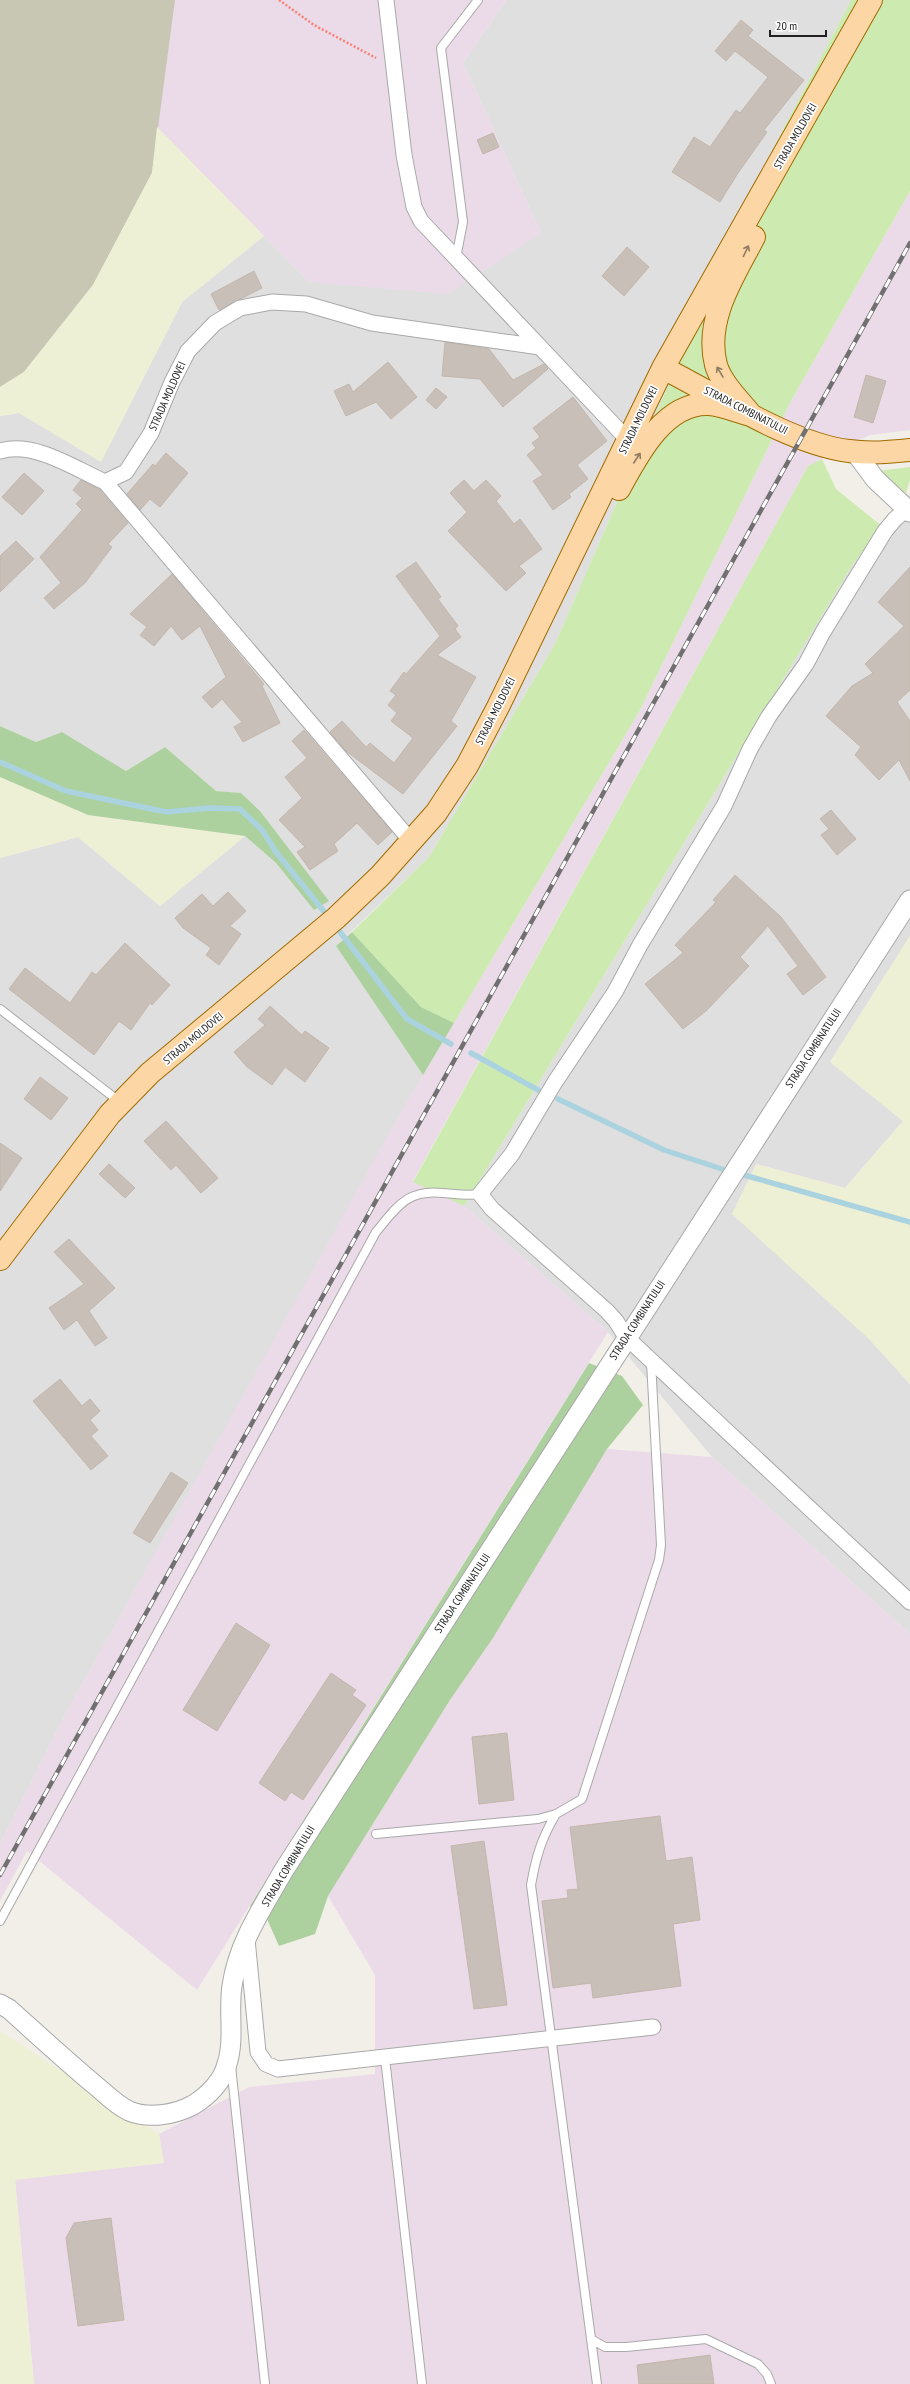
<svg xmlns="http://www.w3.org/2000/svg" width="910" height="2384" font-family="'PT Sans Narrow',sans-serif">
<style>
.residential{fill:#e0dfdf}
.industrial{fill:#ebdbe8}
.construction{fill:#c7c7b4}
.farmland{fill:#eef0d5}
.grass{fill:#cdebb0}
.forest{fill:#add19e}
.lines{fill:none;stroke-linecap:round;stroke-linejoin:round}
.stream{stroke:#aad3df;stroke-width:5.5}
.building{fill:#c7bfb8;stroke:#c4b6ab}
.service-casing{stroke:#a9a9a9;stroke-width:10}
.minor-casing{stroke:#a9a9a9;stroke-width:17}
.tertiary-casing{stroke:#a9a9a9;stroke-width:21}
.primary-casing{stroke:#a06b00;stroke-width:24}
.path{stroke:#fa8072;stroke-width:2.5;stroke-dasharray:2 2;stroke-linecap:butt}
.service{stroke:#fff;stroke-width:8}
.minor{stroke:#fff;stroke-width:15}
.tertiary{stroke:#fff;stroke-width:19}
.primary{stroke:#fcd6a4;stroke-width:22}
.rail-casing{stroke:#707070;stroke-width:4.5}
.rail{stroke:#fff;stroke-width:3;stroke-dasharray:9;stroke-linecap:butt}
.oneway{stroke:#8f7c63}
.labels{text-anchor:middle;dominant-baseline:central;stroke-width:3.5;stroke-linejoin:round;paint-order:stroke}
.street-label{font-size:11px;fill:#222;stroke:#fff}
</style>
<rect width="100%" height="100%" fill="#f2efe9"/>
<path class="residential" d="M506,0H851L764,166L555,644L429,857L336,946L423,1075L64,1717L0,1844V858L78,837L160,906L245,836L276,863L314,909L328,901L260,811L241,793L216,791L165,747L126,771L62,732L36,742L0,726V416L19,413L101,461L182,302L264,236L309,282L541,233L463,63Z
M910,494V936L830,1062L903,1121L845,1188L756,1164L870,1340L910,1384V1634L712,1457L608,1332L464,1206L853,564Z"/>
<path class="industrial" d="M175,0H506L463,63L541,233L448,294L309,282L157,127Z
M910,191V430L870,435L808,466L413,1181L464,1206L608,1332L197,1990L27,1851L0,1901V1844L64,1717L401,1112L639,712L791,401Z
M607,1449L712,1457L910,1634V2384H34L15,2179L163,2163L159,2134L249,2087L375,2074V1975L328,1896L450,1700L493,1638Z"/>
<path class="construction" d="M0,0H175L152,173L93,285L24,372L0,387Z"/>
<path class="farmland" d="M157,127L264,236L182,302L101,462L19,413L0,416V387L24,372L93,285L152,173Z
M0,777L88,815L245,836L160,906L78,837L0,858Z
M910,936V1384L870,1340L732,1214L756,1164L845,1188L903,1121L830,1062Z
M0,2031L159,2134L164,2163L15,2180L34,2384H0Z"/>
<path class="grass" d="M851,0H910V191L791,401L639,712L454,1023L421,1007L352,932L429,857L555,644L764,166Z
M822,459L836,489L883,527L853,564L464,1206L413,1182L808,466Z
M910,467V479L906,493L878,471Z"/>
<path class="forest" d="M0,726L36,742L62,732L126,771L165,747L216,791L241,793L260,811L329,901L314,910L276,863L245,836L88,815L0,777Z
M352,932L421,1007L454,1023L423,1075L336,946Z
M589,1363L622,1376L643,1405L607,1449L493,1638L450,1700L328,1896L315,1934L279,1946L267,1919L250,1906Z"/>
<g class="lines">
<path class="stream" d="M0,762L66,791L123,803L167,812L209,808L240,809L262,830L276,852L326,914
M337,928L407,1019L451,1044
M471,1053L538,1090
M558,1099L664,1150L722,1169
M744,1175L910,1222"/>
</g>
<path class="building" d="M741,20L753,30L748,36L804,80L764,130L767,132L738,173L720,202L672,172L694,137L710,147L736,110L740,113L768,77L735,51L726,61L715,51Z
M493,133L499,147L483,154L477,140Z
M627,247L649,267L624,296L602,276Z
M254,271L262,288L219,310L211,294Z
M445,342L489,349L513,380L544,364L548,369L503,407L480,379L442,376Z
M388,362L417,397L391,419L376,402L346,416L334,391L349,384L353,392Z
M866,375L886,381L873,423L854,417Z
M436,388L447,397L436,409L426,400Z
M573,397L607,441L577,465L588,479L569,494L571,497L553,510L533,481L543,475L527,455L536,448L532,443L540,437L533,428Z
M166,453L188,473L160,507L150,499L140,510L127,494L153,464L155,466Z
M24,473L44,491L22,515L2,497Z
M81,480L99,489L128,523L108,544L112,547L85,583L54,609L44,598L61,583L40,557L82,510L76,504L82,498L73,490Z
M464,480L474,491L486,480L501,496L496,501L514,524L520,519L542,549L519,566L526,573L506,591L448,531L467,512L450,493Z
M16,541L34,559L0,592V556Z
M416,562L441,597L438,599L458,626L455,629L461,637L437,655L476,677L451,721L457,726L403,794L346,751L330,732L342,721L366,747L370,743L394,763L413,738L391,721L397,713L388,705L396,695L390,691L404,672L406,674L440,636L396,576Z
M910,567V690L897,702L910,721V781L899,760L879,780L855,755L861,747L826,716L852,686L873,673L865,664L904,626L878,602Z
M172,574L264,684L262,686L280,723L243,742L234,727L242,722L222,699L212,708L202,697L226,677L200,626L182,640L171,626L154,646L140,635L147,627L130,614Z
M304,730L392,832L378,845L357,823L334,844L338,851L310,870L297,852L305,847L279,820L302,798L285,777L307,758L292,741Z
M831,810L856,839L837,855L821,835L829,829L820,819Z
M735,875L781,917L826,977L803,995L787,974L798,966L768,926L740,957L749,966L706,1011L683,1029L645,984L683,953L675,945L716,902L713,900Z
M228,892L246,911L230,926L241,934L219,965L206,955L211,948L183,928L175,918L202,894L213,906Z
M125,943L170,985L152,1005L150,1003L131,1030L119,1021L94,1055L9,989L25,968L70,1003L92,972L96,975Z
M270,1006L302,1035L305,1031L329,1048L305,1082L285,1067L272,1085L247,1067L234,1052L265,1025L258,1019Z
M40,1077L68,1098L51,1120L24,1099Z
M166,1121L218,1178L201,1193L176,1165L171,1170L144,1141Z
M0,1143L22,1158L0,1191Z
M109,1164L135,1188L125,1198L99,1174Z
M69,1239L115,1288L89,1311L107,1338L95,1346L77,1320L64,1330L49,1308L84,1284L54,1252Z
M60,1379L82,1406L90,1399L100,1411L90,1420L98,1430L91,1436L108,1456L91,1470L33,1401Z
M171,1472L188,1483L150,1543L133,1533Z
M236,1623L270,1645L217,1731L183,1710Z
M331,1673L356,1690L352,1695L366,1705L303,1800L291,1792L285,1801L259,1783Z
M507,1733L514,1800L479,1804L472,1737Z
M660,1816L666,1861L692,1857L700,1920L673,1924L681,1986L593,1998L591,1983L553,1988L542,1901L568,1898L567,1890L578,1889L570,1827Z
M484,1841L507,2005L474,2009L451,1846Z
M111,2218L124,2320L78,2326L66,2238L74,2223Z
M710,2355L714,2384H639L637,2365Z"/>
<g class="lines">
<g class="service-casing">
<path id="service" d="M456,258L463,222L441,48L478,0
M0,1009L120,1102
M556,1814C541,1839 536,1857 531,1885L597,2384
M376,1834L538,1819L556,1814L582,1799L659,1560L661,1545L651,1362
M0,1921L376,1232C397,1207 407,1189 443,1193C456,1194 467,1196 480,1194
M385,2058L422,2384
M231,2066L265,2384
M591,2339L605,2347H626L706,2339L758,2364L767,2374L771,2384"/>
</g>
<g class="minor-casing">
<path id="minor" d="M386,0L404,155L414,207L421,221L628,440
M0,451C34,441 74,468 105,482L412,842
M105,482L126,472L151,433L172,382L188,351L215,323L240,308L272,302L306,304L372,323L540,347
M907,509L895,519L885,531L823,632L806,664L769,716L750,749L724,806L640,945L615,992L555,1082L512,1154L480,1194L492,1209L607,1311L616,1321L626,1337L910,1602
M247,1939L258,2052L266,2064L278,2069L653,2027"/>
</g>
<g class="tertiary-casing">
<path id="tertiary" d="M855,452L875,479L910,512
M0,2004L9,2009C37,2034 65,2060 95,2085C106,2094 116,2105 129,2111C148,2119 175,2115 193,2105C208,2096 223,2081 227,2064C235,2039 228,2011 232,1986C238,1943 263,1907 284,1870L910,900"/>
</g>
<g class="primary-casing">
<path id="primary" d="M663,368C717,395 790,444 849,451C870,454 890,452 910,450
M751,415C740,401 721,383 716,365C704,319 734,276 754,237
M619,489C637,456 664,402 709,404C723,405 738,412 751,415
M0,1259L110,1114L150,1073L336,918L380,876L436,813L467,766L498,707L663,368L871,0"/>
</g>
<path class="path" d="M279,0L314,25L376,58"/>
<use href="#service" class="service"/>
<use href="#minor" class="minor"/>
<use href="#tertiary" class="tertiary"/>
<use href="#primary" class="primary"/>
<g class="rail-casing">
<path id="rail" d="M0,1875L910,243"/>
</g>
<use href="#rail" class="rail"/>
</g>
<defs><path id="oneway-shaft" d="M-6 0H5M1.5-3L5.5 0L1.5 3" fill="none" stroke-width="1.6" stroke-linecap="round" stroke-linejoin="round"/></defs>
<g class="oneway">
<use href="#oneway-shaft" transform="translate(746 251) rotate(-64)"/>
<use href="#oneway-shaft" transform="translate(720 372) rotate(-121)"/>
<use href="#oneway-shaft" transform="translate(637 458) rotate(-57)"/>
</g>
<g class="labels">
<g class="street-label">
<text transform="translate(795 136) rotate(-60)">STRADA MOLDOVEI</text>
<text transform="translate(167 396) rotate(-66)">STRADA MOLDOVEI</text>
<text transform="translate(746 410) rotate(27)">STRADA COMBINATULUI</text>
<text transform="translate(638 420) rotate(-64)">STRADA MOLDOVEI</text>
<text transform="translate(495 711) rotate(-63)">STRADA MOLDOVEI</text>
<text transform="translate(193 1038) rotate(-40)">STRADA MOLDOVEI</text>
<text transform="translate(813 1048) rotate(-57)">STRADA COMBINATULUI</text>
<text transform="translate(637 1320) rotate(-57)">STRADA COMBINATULUI</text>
<text transform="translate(462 1593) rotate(-57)">STRADA COMBINATULUI</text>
<text transform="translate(288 1866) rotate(-59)">STRADA COMBINATULUI</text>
</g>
</g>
<path d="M770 30v6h56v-6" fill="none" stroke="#222222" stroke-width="2"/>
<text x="776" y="30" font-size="12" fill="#222222" stroke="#ffffff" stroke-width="3" paint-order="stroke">20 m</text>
</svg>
